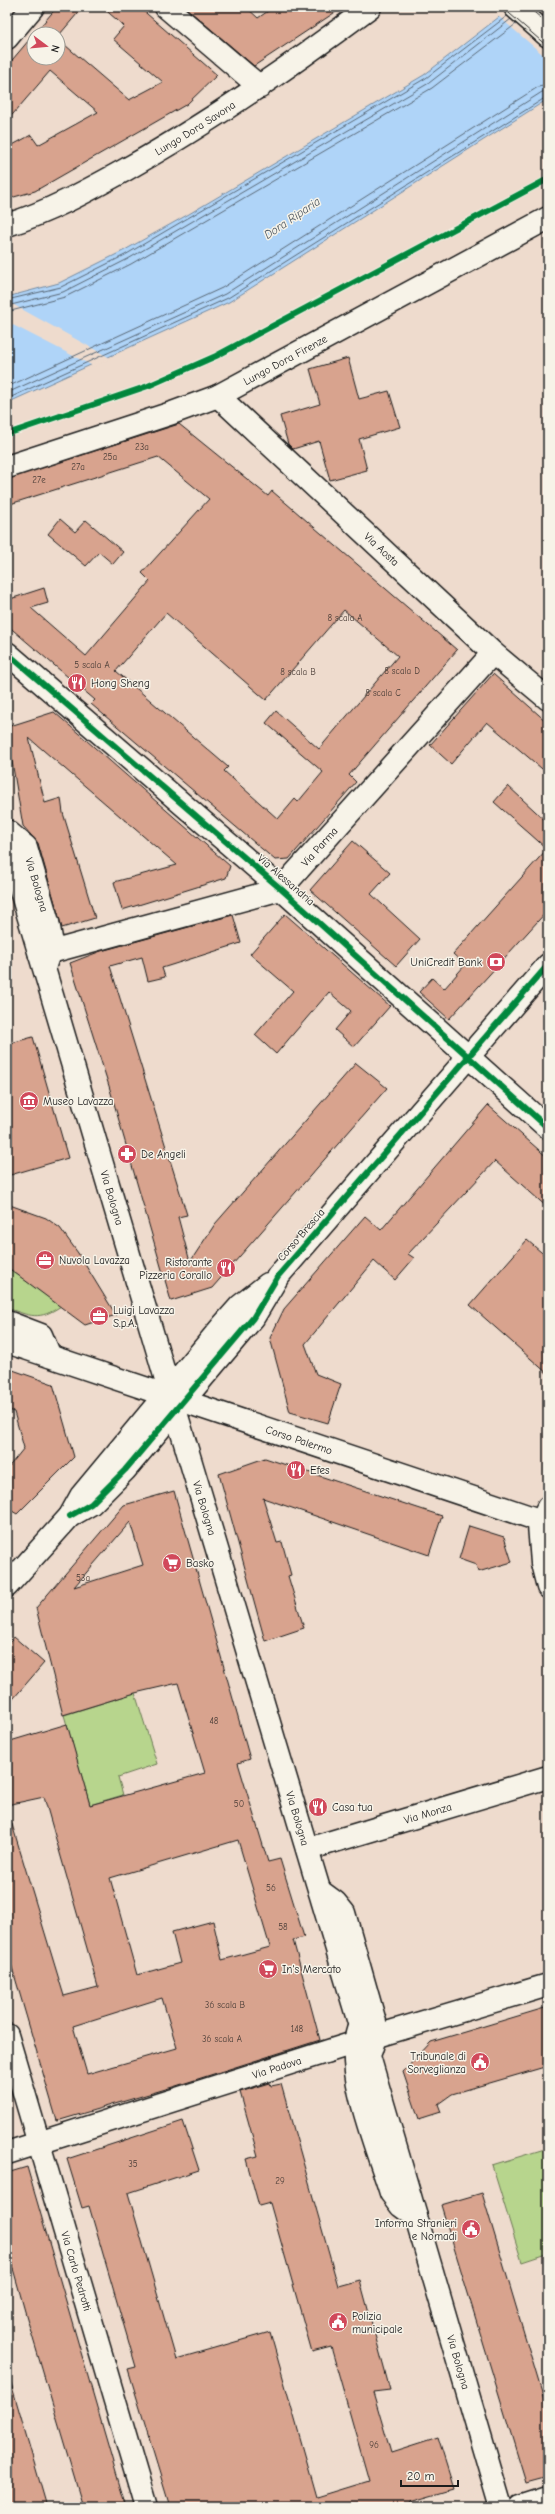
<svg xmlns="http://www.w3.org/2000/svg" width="555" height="2514" font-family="'Comic Neue',sans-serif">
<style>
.green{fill:#b7d58d;stroke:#6a7854}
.water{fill:#afd4f8;stroke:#748aa0}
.pier{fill:#eedbcd}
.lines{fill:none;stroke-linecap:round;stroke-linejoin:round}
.shore{stroke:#576674;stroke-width:1}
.building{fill:#d8a38e;stroke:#1c1c1c;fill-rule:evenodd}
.minor-casing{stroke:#1c1c1c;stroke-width:25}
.major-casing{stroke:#1c1c1c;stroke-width:25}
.minor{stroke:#f7f3e8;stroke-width:22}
.major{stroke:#f7f3e8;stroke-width:22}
.tram{stroke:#1c1c1c;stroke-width:1}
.cycleway-casing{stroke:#f7f3e8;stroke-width:8}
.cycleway{stroke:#00873e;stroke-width:6}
.labels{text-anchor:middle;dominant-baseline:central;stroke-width:3;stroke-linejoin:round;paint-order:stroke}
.number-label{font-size:9px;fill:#4b3e38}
.street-label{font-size:11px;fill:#1c1c1c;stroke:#f7f3e8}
.poi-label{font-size:11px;fill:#1c1c1c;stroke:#f7f3e8;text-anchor:start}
.water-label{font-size:12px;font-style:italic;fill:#48535e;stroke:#f7f3e8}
</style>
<rect width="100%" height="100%" fill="#eedbcd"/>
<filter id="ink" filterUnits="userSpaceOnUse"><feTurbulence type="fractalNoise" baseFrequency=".025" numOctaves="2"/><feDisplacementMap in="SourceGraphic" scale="8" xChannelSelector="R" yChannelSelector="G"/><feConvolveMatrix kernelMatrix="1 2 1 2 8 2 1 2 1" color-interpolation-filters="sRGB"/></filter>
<g filter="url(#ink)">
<path class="green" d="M7,1267L61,1306C39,1321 30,1316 7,1308Z
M135,1693L157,1764L118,1777L123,1795L90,1805L64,1715Z
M548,2148V2258L546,2254L522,2262L492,2165Z"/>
<path class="water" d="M512,7H548V99L229,302L7,403V297L59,283L123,251L189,214L424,75Z"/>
<path class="pier" d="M509,7H543L548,11V59L498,16Z
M7,301L110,358L93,366L7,322Z"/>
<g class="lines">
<path class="shore" d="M7,300L61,287L125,255L426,78L507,16
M7,306L63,292L128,259L429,83L511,19
M7,312L65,297L131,264L432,88L516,24
M7,387L222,288L538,87L548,85
M7,393L225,294L542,92L548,91
M7,399L228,298L548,96"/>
</g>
<path class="building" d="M57,7H83L60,34H34V58H58V39L129,100L163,82L113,39L124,26L102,7H139L217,75L187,104L35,191L7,199V148L31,135L38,145L98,112L50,71L7,121V66Z
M185,7H246L258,18L274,7H343L254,66Z
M348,358L359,399L389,391L400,427L359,439L367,470L330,480L319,441L293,449L288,444L280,416L320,404L310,369Z
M179,424L268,496L272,491L457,650L349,775L356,782L289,859L275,860L91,704L95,700L7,625V600L44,588L48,603L31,608L86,656L150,581L142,573L209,499L158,457L7,505V479ZM344,610L398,656L319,749L276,711L266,723L323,772L298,802L295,799L278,819L224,771L228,767L116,671L166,613L266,700Z
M60,519L75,532L86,520L123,552L113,564L99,552L86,566L48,534Z
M493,674L548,723V774L487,722L451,764L430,745Z
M54,712L230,866L226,878L122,910L114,882L177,865L29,738L45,803L61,798L63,813L95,918L62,928L38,843L23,826L7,732V727Z
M508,786L548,823V910L449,1019L419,992L432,978L444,989L465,965L453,954L547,849L494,802Z
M353,841L390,873L371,894L420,939L396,966L310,890Z
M285,914L390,1006L354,1047L335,1030L351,1011L329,992L276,1054L255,1035L293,991L250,954Z
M233,915L241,943L162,968L165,977L148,981L142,957L110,966L187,1215L178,1217L190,1262L215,1224L356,1063L387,1088L212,1288L171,1301L109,1086L70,963L101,951Z
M33,1037L68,1158L7,1176V1044Z
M488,1105L548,1158V1208L495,1161L408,1254L414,1258L395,1280L374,1261L305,1344L316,1374L341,1384L328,1423L290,1412L270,1338L284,1309L365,1216L381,1230Z
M7,1204L46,1218L60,1228L78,1253L116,1315L85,1325L7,1267Z
M527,1240L548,1258V1374L470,1305Z
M7,1368L53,1384L74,1457L17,1514L7,1508V1469L24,1448L14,1412L7,1409Z
M265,1458L442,1516L429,1555L263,1498L277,1543L282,1542L291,1575L288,1576L304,1628L265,1641L219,1474Z
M174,1491L250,1759L238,1763L268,1862L280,1859L304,1937L293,1940L320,2040L176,2086L57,2121L7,1950V1821H11L64,1996L98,1987L44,1797L7,1805V1742L67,1724L90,1805L205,1773L178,1683L135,1693L63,1715L36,1608L124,1505ZM130,1522L143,1565L74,1587ZM238,1840L270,1947L222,1960L213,1921L172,1932L180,1963L137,1975L110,1878ZM162,1998L177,2048L87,2074L73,2026Z
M469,1526L504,1537L512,1562L478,1572L476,1565L459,1559Z
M14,1637L44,1663L7,1706V1646Z
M548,2007V2066L452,2094L438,2104L441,2112L419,2119L403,2072L431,2042Z
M270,2083L271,2086L281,2084L338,2286L360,2280L390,2390L373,2392L391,2453L438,2438L454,2489L410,2502L407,2507H170L128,2369L136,2367L89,2206L82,2208L67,2159L183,2121L199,2170L128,2193L176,2359L270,2332L317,2497L369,2481L331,2347L312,2352L270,2203L259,2206L246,2159L258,2156L240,2092Z
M27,2167L126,2507H83L26,2315L7,2247V2173Z
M482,2193L548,2413V2477L526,2483L441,2205Z
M7,2383H11L47,2507H7Z"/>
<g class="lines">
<g class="minor-casing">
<g id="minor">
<path d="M166,7L260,87"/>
<path d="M515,7L548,36"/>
<path d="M7,38L33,7"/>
<path id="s1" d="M7,225C49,212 87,191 125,170C211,122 291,66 370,7"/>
<path id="s2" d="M218,396L493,653L548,699"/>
<path id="s3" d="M7,467L172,413L218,396L548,218"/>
<path d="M7,653L281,889L548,1128"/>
<path id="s4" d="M7,831L26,847L48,922L52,944L45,965"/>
<path id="s5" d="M7,844L171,1396"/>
<path id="s6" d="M40,955L281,889L493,653"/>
<path d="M7,1322L41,1335L50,1356"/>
<path d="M548,1507L539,1525L542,1563L548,1587"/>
<path d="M70,1516L91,1504L125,1470L253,1318L278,1276L548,965"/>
<path d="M7,1586L70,1516L81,1496L224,1324L240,1306L268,1284"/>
<path id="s7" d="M308,1849L548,1777"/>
<path d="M320,1891L335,1902L344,1913L375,2022V2037L371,2050"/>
<path d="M358,2030C344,2072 378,2150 391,2193L401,2206L416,2217"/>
<path id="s8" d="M7,2035L146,2507"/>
<path id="s9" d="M7,2153L360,2041L548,1985"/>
<path d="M520,2507L548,2498"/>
</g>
</g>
<g class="major-casing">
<g id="major">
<path id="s10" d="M7,1342L548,1523"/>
<path id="s11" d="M171,1396L366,2046L501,2507"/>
</g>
</g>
<use href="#minor" class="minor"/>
<use href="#major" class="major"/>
<path class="tram" d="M502,7L548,47
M528,7L548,24"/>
<g class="cycleway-casing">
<path id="cycleway" d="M7,434L148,386L216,356L548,179
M7,653L281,889L548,1128
M70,1516L91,1504L125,1470L253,1318L278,1276L548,965"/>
</g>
<use href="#cycleway" class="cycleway"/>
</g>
</g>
<defs>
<g id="restaurant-disc" transform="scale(1)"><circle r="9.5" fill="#d1495b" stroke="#f7f3e8"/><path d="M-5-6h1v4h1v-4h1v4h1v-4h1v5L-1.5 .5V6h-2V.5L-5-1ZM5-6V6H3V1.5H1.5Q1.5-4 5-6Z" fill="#fff"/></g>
<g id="bank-disc" transform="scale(1)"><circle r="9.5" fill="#d1495b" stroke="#f7f3e8"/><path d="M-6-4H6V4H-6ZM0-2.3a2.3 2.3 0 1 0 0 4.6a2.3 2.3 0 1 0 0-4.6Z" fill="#fff"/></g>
<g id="museum-disc" transform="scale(1)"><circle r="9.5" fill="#d1495b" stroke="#f7f3e8"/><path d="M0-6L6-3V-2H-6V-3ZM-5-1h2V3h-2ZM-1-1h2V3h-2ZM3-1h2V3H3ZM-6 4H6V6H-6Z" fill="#fff"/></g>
<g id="pharmacy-disc" transform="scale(1)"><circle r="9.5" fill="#d1495b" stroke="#f7f3e8"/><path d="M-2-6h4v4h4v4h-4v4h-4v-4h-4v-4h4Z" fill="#fff"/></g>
<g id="office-disc" transform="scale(1)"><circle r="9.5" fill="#d1495b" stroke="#f7f3e8"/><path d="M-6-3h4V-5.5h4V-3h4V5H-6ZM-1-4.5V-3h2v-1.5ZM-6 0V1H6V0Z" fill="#fff"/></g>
<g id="supermarket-disc" transform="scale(1)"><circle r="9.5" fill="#d1495b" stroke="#f7f3e8"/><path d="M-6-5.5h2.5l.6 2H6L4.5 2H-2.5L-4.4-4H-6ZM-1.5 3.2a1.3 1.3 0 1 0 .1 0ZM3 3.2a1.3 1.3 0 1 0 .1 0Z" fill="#fff"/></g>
<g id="civic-disc" transform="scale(1)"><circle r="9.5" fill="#d1495b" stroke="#f7f3e8"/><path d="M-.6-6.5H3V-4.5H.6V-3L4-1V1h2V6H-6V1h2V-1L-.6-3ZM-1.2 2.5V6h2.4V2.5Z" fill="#fff"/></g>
</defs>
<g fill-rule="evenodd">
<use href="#restaurant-disc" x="77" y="683"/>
<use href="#bank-disc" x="496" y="962"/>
<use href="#museum-disc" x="29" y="1101"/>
<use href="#pharmacy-disc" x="127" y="1154"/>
<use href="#office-disc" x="45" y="1260"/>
<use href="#restaurant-disc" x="226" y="1268"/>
<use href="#office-disc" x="99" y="1316"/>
<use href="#restaurant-disc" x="296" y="1470"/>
<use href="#supermarket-disc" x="172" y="1563"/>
<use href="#restaurant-disc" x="318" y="1807"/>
<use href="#supermarket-disc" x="268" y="1969"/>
<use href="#civic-disc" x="480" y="2062"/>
<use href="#civic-disc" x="471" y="2229"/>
<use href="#civic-disc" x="338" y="2322"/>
</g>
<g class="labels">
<g class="number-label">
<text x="142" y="447">23a</text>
<text x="110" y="457">25a</text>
<text x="78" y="467">27a</text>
<text x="39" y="480">27e</text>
<text x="345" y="618">8 scala A</text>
<text x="92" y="665">5 scala A</text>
<text x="402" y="671">8 scala D</text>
<text x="298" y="672">8 scala B</text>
<text x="383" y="693">8 scala C</text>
<text x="83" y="1578">53a</text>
<text x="214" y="1721">48</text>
<text x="239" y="1804">50</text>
<text x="271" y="1888">56</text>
<text x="283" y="1927">58</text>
<text x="225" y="2005">36 scala B</text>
<text x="297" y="2029">148</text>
<text x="222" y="2039">36 scala A</text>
<text x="133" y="2164">35</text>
<text x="280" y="2181">29</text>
<text x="374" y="2445">96</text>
</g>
<g class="street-label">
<text stroke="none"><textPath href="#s1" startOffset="212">Lungo Dora Savona</textPath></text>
<text stroke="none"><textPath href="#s3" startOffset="299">Lungo Dora Firenze</textPath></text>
<text stroke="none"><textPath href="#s2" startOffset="224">Via Aosta</textPath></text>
<text stroke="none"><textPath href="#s6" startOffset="307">Via Parma</textPath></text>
<text transform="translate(286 880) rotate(41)">Via Alessandria</text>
<text stroke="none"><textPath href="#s4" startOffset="64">Via Bologna</textPath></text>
<text stroke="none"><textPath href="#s5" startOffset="369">Via Bologna</textPath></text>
<text transform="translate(301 1235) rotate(-49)">Corso Brescia</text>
<text stroke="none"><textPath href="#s10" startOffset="308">Corso Palermo</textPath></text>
<text stroke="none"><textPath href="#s11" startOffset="117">Via Bologna</textPath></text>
<text stroke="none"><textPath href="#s7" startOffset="125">Via Monza</textPath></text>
<text stroke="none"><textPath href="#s11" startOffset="441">Via Bologna</textPath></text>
<text stroke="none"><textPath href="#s9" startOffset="283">Via Padova</textPath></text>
<text stroke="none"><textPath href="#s8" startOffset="246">Via Carlo Pedrotti</textPath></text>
<text stroke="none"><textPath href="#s11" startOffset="1008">Via Bologna</textPath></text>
</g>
<g class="poi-label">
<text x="91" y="683">Hong Sheng</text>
<text x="482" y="962" text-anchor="end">UniCredit Bank</text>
<text x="43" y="1101">Museo Lavazza</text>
<text x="141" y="1154">De Angeli</text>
<text x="59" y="1260">Nuvola Lavazza</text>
<text x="212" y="1262" text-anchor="end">Ristorante<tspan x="212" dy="13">Pizzeria Corallo</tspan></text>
<text x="113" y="1310">Luigi Lavazza<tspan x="113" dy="13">S.p.A.</tspan></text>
<text x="310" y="1470">Efes</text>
<text x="186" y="1563">Basko</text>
<text x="332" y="1807">Casa tua</text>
<text x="282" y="1969">In's Mercato</text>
<text x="466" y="2056" text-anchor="end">Tribunale di<tspan x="466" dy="13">Sorveglianza</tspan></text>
<text x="457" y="2223" text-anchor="end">Informa Stranieri<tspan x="457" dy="13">e Nomadi</tspan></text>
<text x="352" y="2316">Polizia<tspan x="352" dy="13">municipale</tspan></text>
</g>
<g class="water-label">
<text transform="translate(292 218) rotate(-34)">Dora Riparia</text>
</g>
</g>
<rect width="555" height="2514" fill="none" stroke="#f7f3e8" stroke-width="24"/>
<rect x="12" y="12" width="531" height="2490" fill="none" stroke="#1c1c1c" stroke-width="1.5" filter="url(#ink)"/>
<g transform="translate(46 46) rotate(106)"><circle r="19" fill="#f7f3e8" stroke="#9f9d96"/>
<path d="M0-3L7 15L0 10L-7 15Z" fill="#d1495b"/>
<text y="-6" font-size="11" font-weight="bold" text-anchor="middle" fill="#1c1c1c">N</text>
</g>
<path d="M401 2480v6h57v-6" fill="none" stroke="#1c1c1c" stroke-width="2"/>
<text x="407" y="2480" font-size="12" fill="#1c1c1c" stroke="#f7f3e8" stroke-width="3" paint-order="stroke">20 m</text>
</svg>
